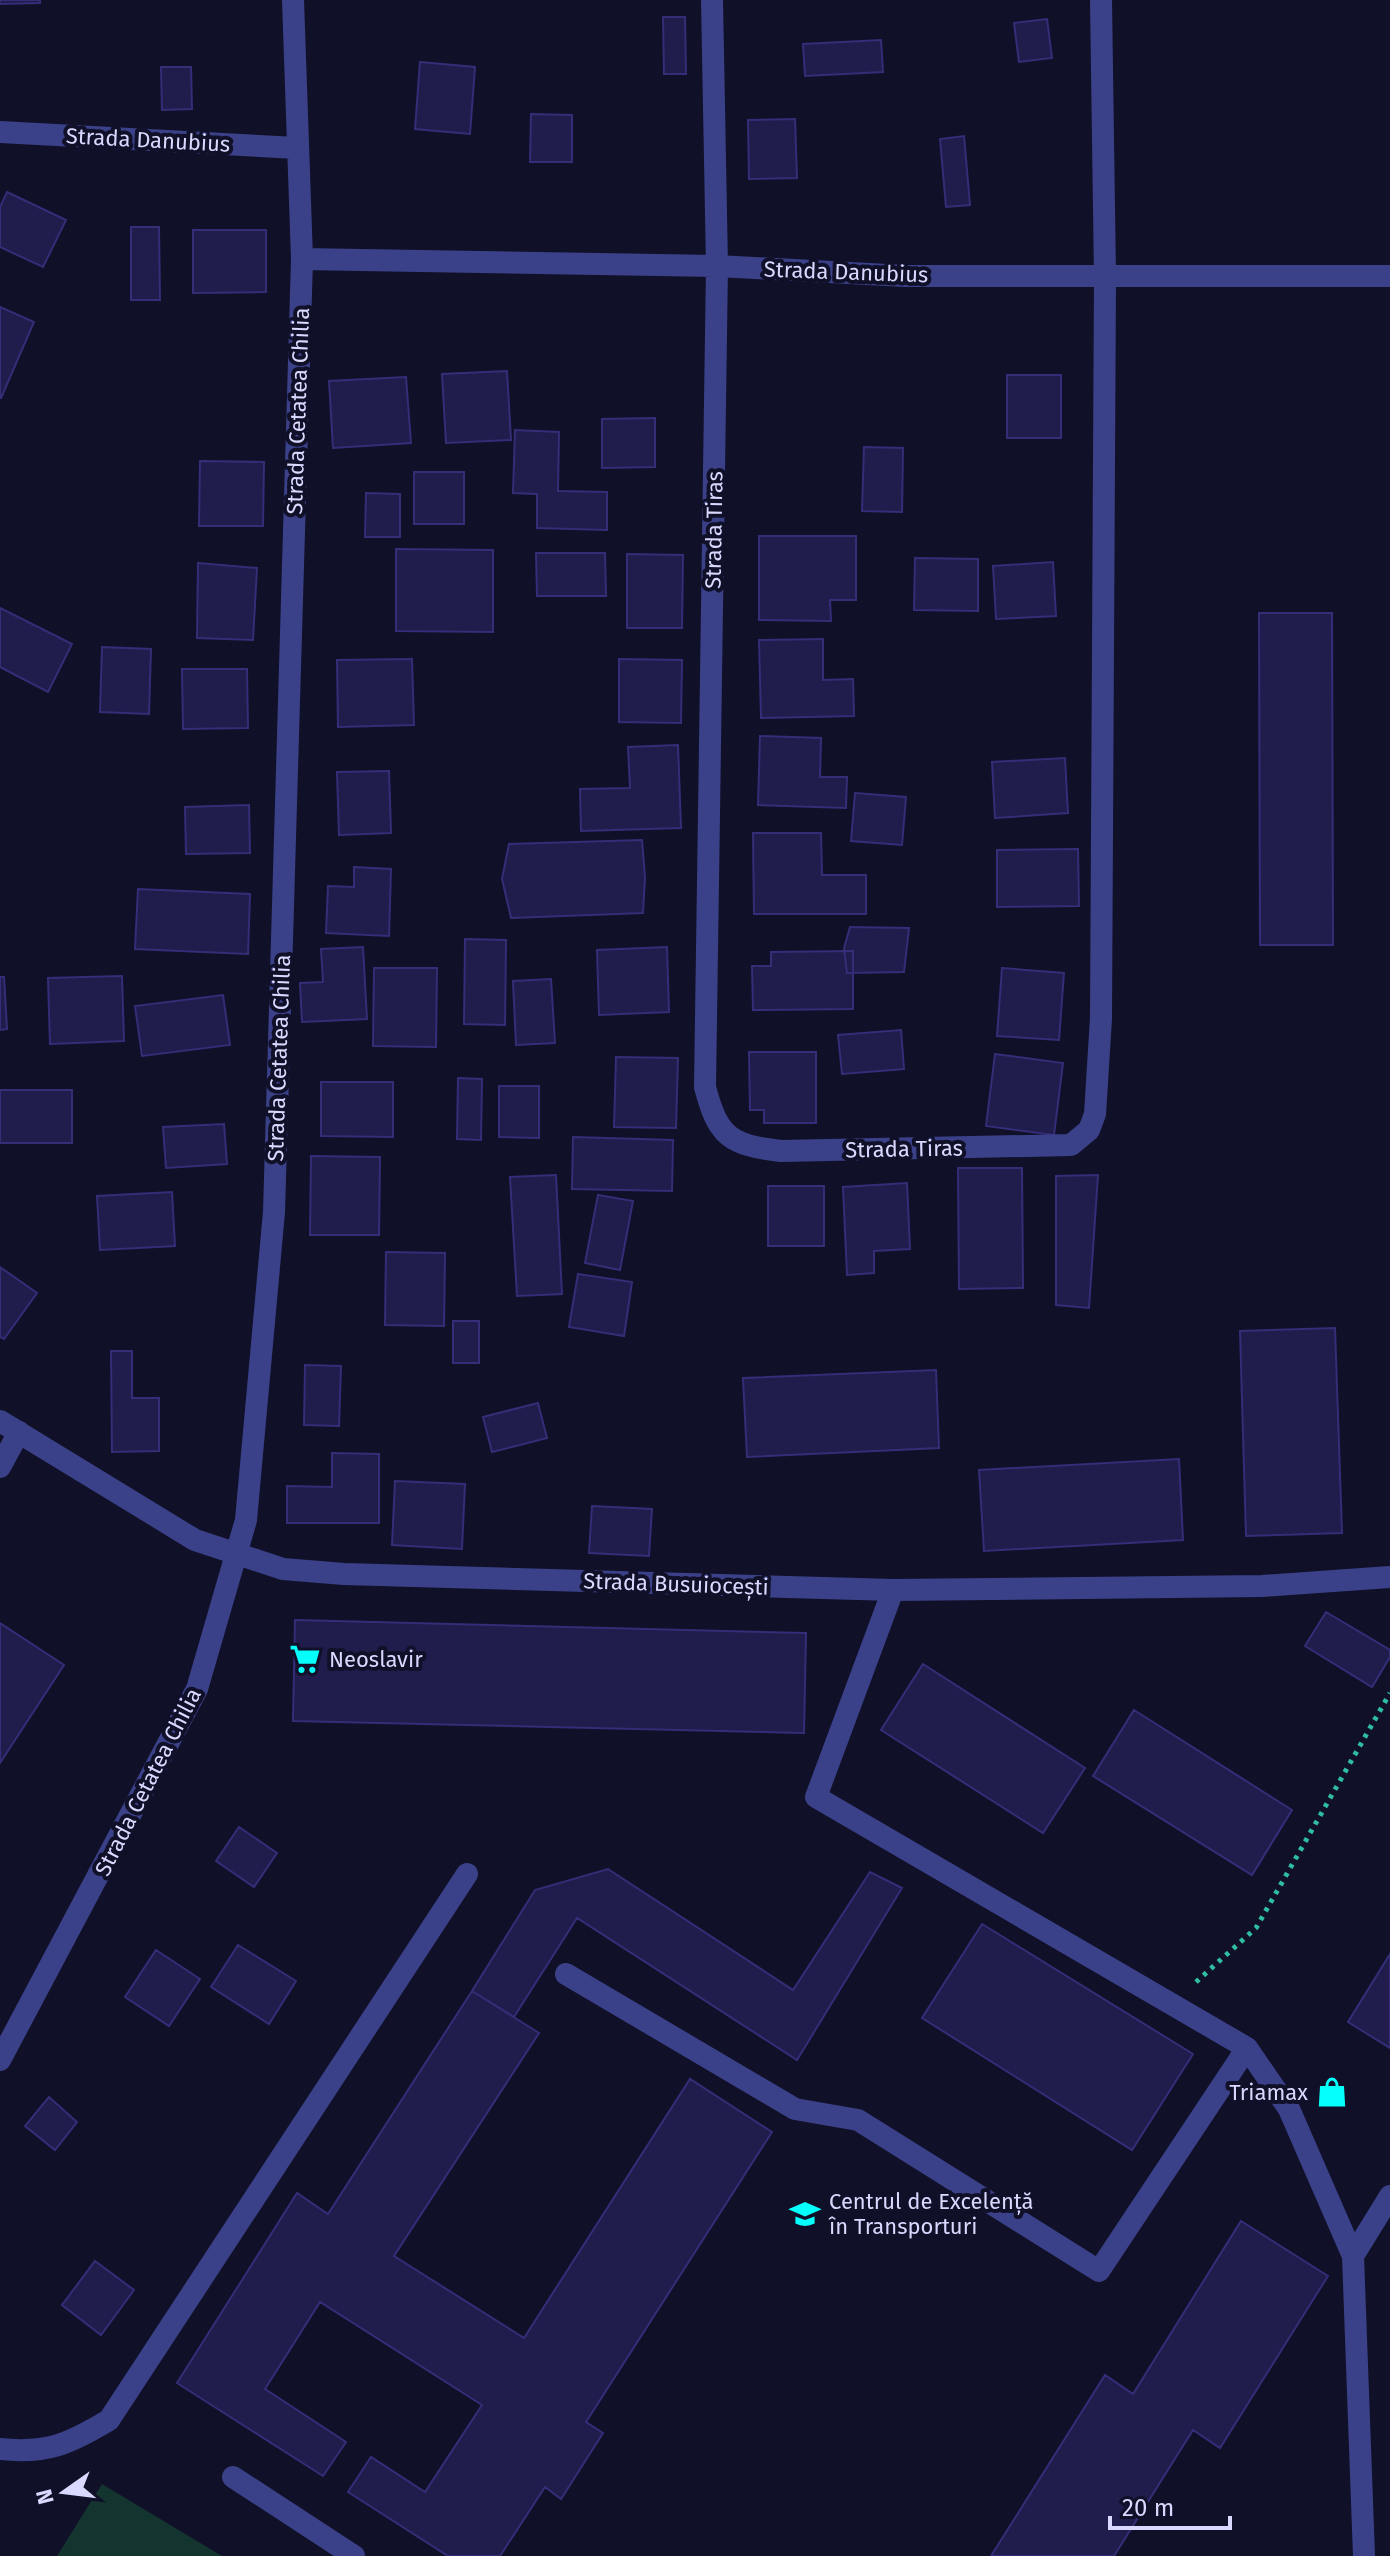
<svg xmlns="http://www.w3.org/2000/svg" width="1390" height="2556" font-family="'Fira Sans',sans-serif">
<style>
.green{fill:#13342f}
.building{fill:#201c4b;stroke:#332e77;stroke-width:2}
.lines{fill:none;stroke-linecap:round;stroke-linejoin:round}
.path{stroke:#2fbda4;stroke-width:5;stroke-dasharray:4 6;stroke-linecap:butt}
.service{stroke:#3b4189;stroke-width:22}
.minor{stroke:#3b4189;stroke-width:22}
.labels{text-anchor:middle;dominant-baseline:central;stroke-width:8;stroke-linejoin:round;paint-order:stroke}
.street-label{font-size:22px;fill:#d9d9ff;stroke:#111029}
.poi-label{font-size:22px;fill:#d9d9ff;stroke:#111029;text-anchor:start}
</style>
<rect width="100%" height="100%" fill="#111029"/>
<path class="green" d="M102,2484L222,2556H57Z"/>
<path class="building" d="M0,0H40V3L0,4Z
M663,17H685L686,74H664Z
M1047,19L1052,58L1019,62L1014,23Z
M881,40L883,72L805,76L803,44Z
M420,62L475,67L470,134L415,129Z
M161,67H191L192,109L162,110Z
M531,114L572,115V162H530Z
M795,119L797,178L749,179L748,120Z
M964,136L970,205L946,207L940,139Z
M7,192L66,220L43,267L0,247V207Z
M131,227H159L160,300H131Z
M193,230H266V292L193,293Z
M0,307L34,322L1,398H0Z
M507,371L511,440L446,443L442,374Z
M1007,375H1061V438H1007Z
M406,377L411,443L333,448L329,381Z
M655,418V467L602,468V419Z
M515,430L559,432L558,491L607,492V530L537,528V494L513,493Z
M864,447L903,448L902,512L862,511Z
M200,461L264,462L263,526H199Z
M414,472H464V524H414Z
M366,493L400,494V537H365Z
M759,536H856V600H830L831,621L759,620Z
M396,549L493,550V632L396,631Z
M536,553H605L606,596H537Z
M627,554L683,555L682,628H627Z
M915,558L978,559V611L914,610Z
M1053,562L1056,616L996,619L993,566Z
M198,563L257,568L253,640L197,638Z
M0,608L72,644L48,692L0,667Z
M1259,613H1332L1333,945H1260Z
M823,639V680L853,679L854,716L761,718L759,640Z
M102,647L151,649L149,714L100,712Z
M412,659L414,725L338,727L337,660Z
M619,659L682,660L681,723L619,722Z
M182,669H247L248,728L183,729Z
M760,736L821,738L820,777H847L846,808L758,805Z
M678,745L681,828L581,831L580,789L630,788L628,747Z
M1065,758L1068,813L995,818L992,762Z
M389,771L391,833L339,835L337,772Z
M855,793L906,797L902,845L851,841Z
M249,805L250,853L186,854L185,807Z
M753,833H821L822,875H866V914H754Z
M642,840L645,877L643,913L511,918L502,879L509,844Z
M1078,849L1079,906L997,907V850Z
M354,867L391,869L389,936L326,933L328,886L354,887Z
M138,889L250,894L248,954L135,949Z
M850,927L909,928L904,972L847,973L844,948Z
M465,939L506,940L505,1025L464,1024Z
M363,947L367,1019L302,1022L300,983L323,982L321,949Z
M667,947L669,1012L599,1015L597,950Z
M853,951V1009L753,1010L752,966H771V952Z
M374,968H437L436,1047L373,1046Z
M1002,968L1064,973L1059,1040L997,1036Z
M122,976L124,1041L50,1044L48,978Z
M0,977H4L7,1029L0,1030Z
M551,979L555,1043L516,1045L513,981Z
M223,995L230,1045L142,1056L135,1006Z
M901,1030L904,1069L842,1074L838,1035Z
M749,1052H816V1123H764V1110H750Z
M995,1054L1063,1063L1054,1135L986,1126Z
M616,1057L678,1058L676,1128L614,1127Z
M458,1078L482,1079L481,1140L457,1139Z
M321,1082H393V1137L321,1136Z
M499,1086H539V1138L499,1137Z
M0,1090H72V1143H0Z
M224,1124L227,1164L166,1168L163,1127Z
M573,1137L673,1140L672,1191L572,1189Z
M311,1156L380,1157L379,1235H310Z
M958,1168H1022L1023,1288L959,1289Z
M556,1175L562,1294L517,1296L510,1177Z
M1098,1175L1089,1308L1056,1305V1176Z
M907,1183L910,1249L874,1251V1273L847,1275L843,1187Z
M768,1186H824V1246H768Z
M172,1192L175,1246L100,1250L97,1196Z
M598,1195L633,1201L620,1270L585,1263Z
M386,1252L445,1253L444,1326L385,1325Z
M0,1267L37,1293L4,1339L0,1337Z
M578,1274L632,1282L624,1336L569,1327Z
M453,1321H479V1363H453Z
M1335,1328L1342,1533L1246,1536L1240,1331Z
M111,1351H132V1398H159V1451L112,1452Z
M305,1365L341,1366L339,1426L304,1425Z
M936,1370L939,1448L747,1457L743,1378Z
M538,1403L547,1438L492,1452L483,1417Z
M332,1453L379,1454V1523H287V1486L332,1487Z
M1179,1459L1183,1540L984,1551L979,1470Z
M395,1481L465,1484L462,1549L392,1545Z
M592,1506L652,1509L649,1556L589,1553Z
M1326,1612L1390,1650V1657L1372,1687L1305,1646Z
M295,1620L806,1633L804,1733L293,1721Z
M0,1623L64,1665L0,1763Z
M923,1664L1085,1768L1043,1833L881,1730Z
M1134,1710L1292,1810L1252,1875L1093,1776Z
M239,1827L277,1853L254,1887L216,1861Z
M608,1869L793,1990L870,1872L902,1888L797,2060L577,1918L514,2017L472,1991L535,1890Z
M982,1924L1193,2054L1132,2150L922,2018Z
M238,1945L296,1981L269,2024L211,1987Z
M156,1950L200,1979L169,2026L125,1997Z
M1390,1954V2048L1348,2022Z
M472,1991L539,2033L394,2256L524,2338L690,2079L772,2132L586,2422L603,2433L561,2499L545,2487L500,2556H448L348,2492L371,2457L425,2492L482,2405L320,2302L265,2389L346,2442L323,2476L177,2383L297,2193L328,2214Z
M49,2097L77,2122L55,2150L25,2126Z
M1241,2221L1328,2276L1220,2448L1193,2430L1114,2556H991L1105,2375L1133,2394Z
M95,2261L134,2290L101,2335L62,2305Z"/>
<g class="lines">
<path class="path" d="M1196,1982L1256,1928L1390,1693"/>
<path class="service" d="M0,1467L19,1432
M893,1590L816,1797L1247,2048L1289,2109L1353,2256L1364,2556
M566,1974L795,2109L858,2120L1099,2271L1247,2048
M1353,2256L1390,2196
M233,2477L354,2556"/>
<path class="minor" d="M712,0L717,266L705,1087C718,1137 730,1145 781,1151L1071,1145L1089,1130L1095,1114L1101,1018L1105,277L1101,0
M0,132L297,148
M302,259L717,266L906,276H1390
M0,1421L195,1540L283,1569L344,1574L893,1590L1262,1586L1390,1577
M0,2060L197,1689L246,1520L274,1212L302,259L293,0
M0,2449C47,2454 69,2444 109,2420L467,1874"/>
</g>
<defs>
<g id="supermarket-bare" transform="scale(2.4)"><path d="M-6-5.5h2.5l.6 2H6L4.5 2H-2.5L-4.4-4H-6ZM-1.5 3.2a1.3 1.3 0 1 0 .1 0ZM3 3.2a1.3 1.3 0 1 0 .1 0Z" fill="#05fffb" stroke="#111029" stroke-width="2.5" paint-order="stroke"/></g>
<g id="shop-bare" transform="scale(2.4)"><path d="M-5-2.5h2.3a2.7 3.5 0 0 1 5.4 0H5L5.5 6h-11ZM-1.5-2.5h3a1.5 2.3 0 0 0-3 0Z" fill="#05fffb" stroke="#111029" stroke-width="2.5" paint-order="stroke"/></g>
<g id="university-bare" transform="scale(2.4)"><path d="M0-5L7-2L0 1L-7-2ZM-4 1L0 2.5L4 1V4Q0 6-4 4Z" fill="#05fffb" stroke="#111029" stroke-width="2.5" paint-order="stroke"/></g>
</defs>
<g fill-rule="evenodd">
<use href="#supermarket-bare" x="305" y="1659"/>
<use href="#shop-bare" x="1332" y="2092"/>
<use href="#university-bare" x="805" y="2214"/>
</g>
<g class="labels">
<g class="street-label">
<text transform="translate(148 140) rotate(3)">Strada Danubius</text>
<text transform="translate(846 272) rotate(2)">Strada Danubius</text>
<text transform="translate(298 411) rotate(-88)">Strada Cetatea Chilia</text>
<text transform="translate(714 530) rotate(-89)">Strada Tiras</text>
<text transform="translate(279 1058) rotate(-88)">Strada Cetatea Chilia</text>
<text transform="translate(904 1149) rotate(-1)">Strada Tiras</text>
<text transform="translate(676 1584) rotate(2)">Strada Busuiocești</text>
<text transform="translate(148 1782) rotate(-63)">Strada Cetatea Chilia</text>
</g>
<g class="poi-label">
<text x="329" y="1659">Neoslavir</text>
<text x="1308" y="2092" text-anchor="end">Triamax</text>
<text x="829" y="2201">Centrul de Excelență<tspan x="829" dy="25">în Transporturi</tspan></text>
</g>
</g>
<g transform="translate(64 2492) rotate(256)" stroke="#111029" stroke-width="6" paint-order="stroke">
<path d="M0-6L14 30L0 20L-14 30Z" fill="#d9d9ff"/>
<text y="-12" font-size="22" font-weight="bold" text-anchor="middle" fill="#d9d9ff">N</text>
</g>
<path d="M1110 2516v12h120v-12" fill="none" stroke="#d9d9ff" stroke-width="4"/>
<text x="1122" y="2516" font-size="24" fill="#d9d9ff" stroke="#111029" stroke-width="6" paint-order="stroke">20 m</text>
</svg>
